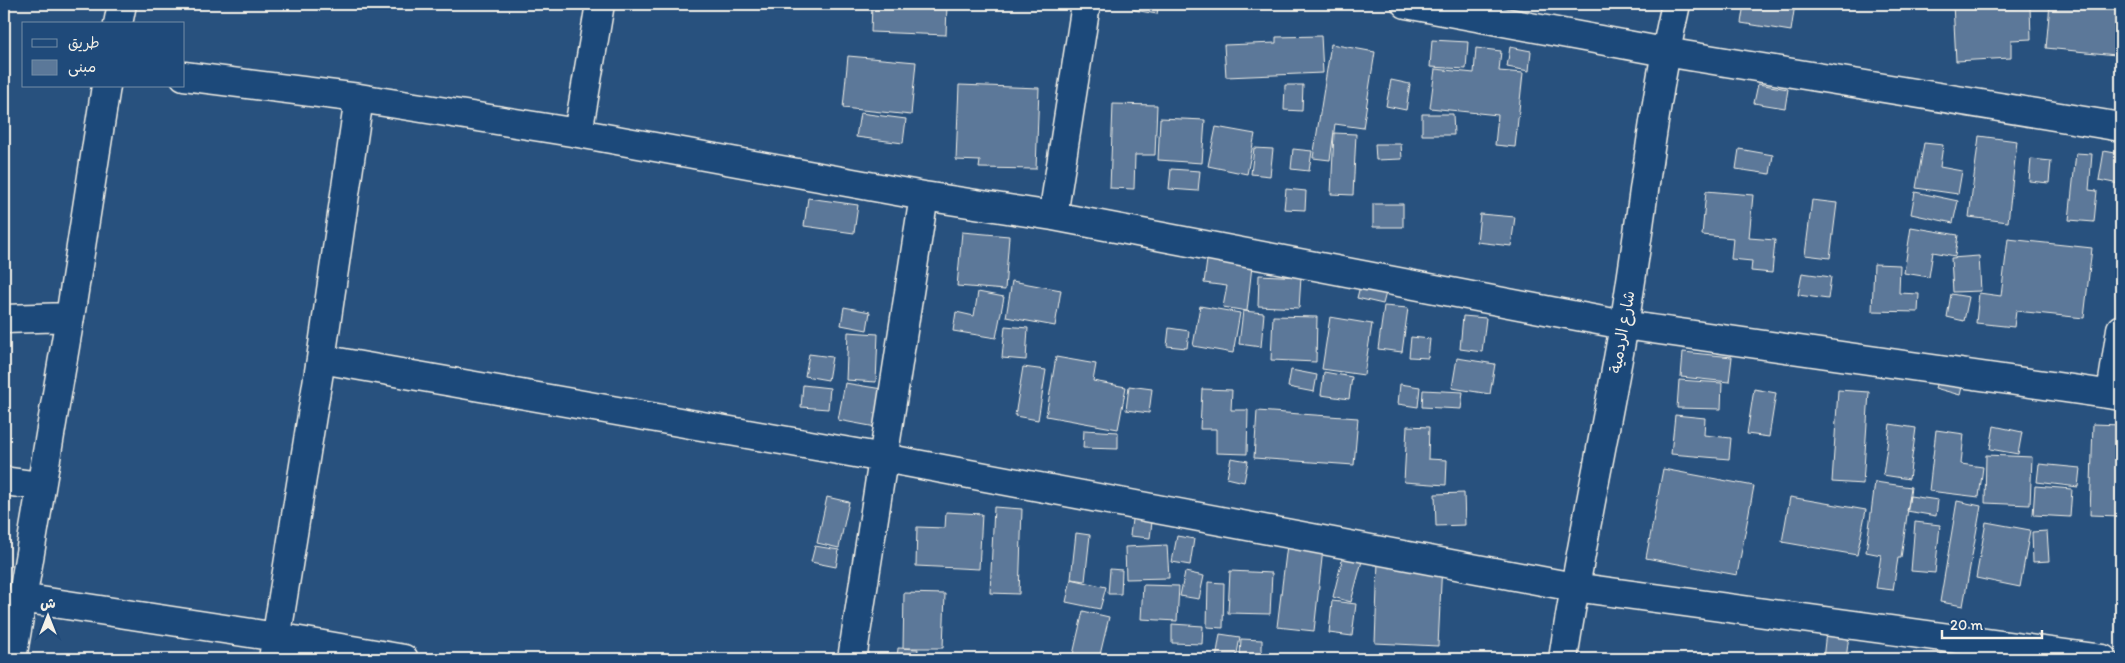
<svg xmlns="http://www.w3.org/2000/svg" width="2125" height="663" font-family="Itim,'Playpen Sans Arabic',sans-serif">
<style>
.building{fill:#5b7899;stroke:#f4f1e8}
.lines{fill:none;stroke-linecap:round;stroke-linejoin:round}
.street-casing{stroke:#f4f1e8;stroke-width:31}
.secondary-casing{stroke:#f4f1e8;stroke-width:31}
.street{stroke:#1f4a7a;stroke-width:28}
.secondary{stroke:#1f4a7a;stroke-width:28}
.labels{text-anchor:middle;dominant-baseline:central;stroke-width:4.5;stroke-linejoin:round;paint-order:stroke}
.street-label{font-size:16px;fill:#f4f1e8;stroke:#1f4a7a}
</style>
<rect width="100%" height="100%" fill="#28517e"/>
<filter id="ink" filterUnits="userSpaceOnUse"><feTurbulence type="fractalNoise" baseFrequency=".02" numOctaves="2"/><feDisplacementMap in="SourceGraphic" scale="10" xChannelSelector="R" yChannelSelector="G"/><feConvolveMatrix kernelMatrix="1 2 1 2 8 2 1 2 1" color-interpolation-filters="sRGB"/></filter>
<g filter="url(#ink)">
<path class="building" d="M872,4H947L946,35L871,32Z
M1135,4H1159L1157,14L1134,10Z
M1744,4H1795L1791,31L1741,23Z
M1953,4H1991V9L2030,7L2031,39L2011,40V58L1956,61Z
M2050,4H2121L2116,55L2046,48Z
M2121,27V56H2117Z
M1321,36L1323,73L1226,77L1224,45L1276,43V37Z
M1432,40L1468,42L1466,69L1430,67Z
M1331,44L1375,52L1363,128L1335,124L1330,160L1313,158Z
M1510,47L1531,51L1529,71L1507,67Z
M1476,48L1501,51L1499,71L1523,73L1515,147L1495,145L1498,115L1430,108L1435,69L1474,73Z
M848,56L916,62L911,115L843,108Z
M1391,80L1410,84L1406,110L1386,106Z
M1758,84L1788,89L1785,108L1754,103Z
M959,85L1039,88L1036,169L979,168L980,161L956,160Z
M1285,85H1303L1302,111L1284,110Z
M1113,104L1157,105L1155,155H1135L1134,189L1110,188Z
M860,113L906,119L903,143L856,137Z
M1422,114H1453L1454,135H1422Z
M1160,118L1205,120L1202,163L1158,160Z
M1216,127L1255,134L1247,174L1208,166Z
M1334,133L1356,134L1353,195L1331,194Z
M1979,136L2017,141L2008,222L1969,217Z
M1924,143L1943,145L1940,167L1962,171L1958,194L1916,188Z
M1375,144H1401L1402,159L1376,160Z
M1254,148L1273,149L1270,176L1251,174Z
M1293,149L1312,151L1309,171L1291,169Z
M1739,149L1773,155L1770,174L1736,169Z
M2104,151L2121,154L2119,184L2099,180Z
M2076,153L2092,154L2089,190L2097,191L2094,222L2069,220Z
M2031,159L2051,161L2049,183L2029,181Z
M1171,169L1200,171L1198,191L1169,189Z
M1286,189L1306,191L1305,210L1284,209Z
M1706,191L1753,195L1749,238L1775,240L1772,273L1751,271L1752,261L1731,259L1733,238L1702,235Z
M1915,192L1958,201L1953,223L1911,214Z
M808,198L858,205L854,233L804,226Z
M1812,200L1837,203L1830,258L1805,255Z
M1373,204H1403V227H1373Z
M1480,214L1515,217L1511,246L1477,242Z
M1911,227L1958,235L1955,256L1933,252L1929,277L1904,273Z
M962,232L1009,236L1005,290L957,286Z
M2008,239L2092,248L2084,318L2016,311L2014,327L1976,323L1979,293L2001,296Z
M1979,256L1981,291L1953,292L1951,258Z
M1207,260L1252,266L1247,311L1223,307L1227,286L1204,283Z
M1874,264L1900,265L1899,293L1919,294L1918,312L1872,311Z
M1802,273L1831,277L1828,299L1798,295Z
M1259,275L1301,277L1299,308L1258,306Z
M1362,278L1388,285L1383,304L1357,298Z
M1012,281L1061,290L1055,326L1006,317Z
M978,292L1004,297L996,338L953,331L956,312L974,316Z
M1951,294L1969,297L1964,321L1947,317Z
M1200,306L1240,313L1233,353L1193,346Z
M1384,306L1408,308L1402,352L1378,349Z
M844,307L870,312L867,330L841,325Z
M1243,311L1264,313L1261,347L1239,344Z
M1273,316L1317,317L1316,362L1271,360Z
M1463,316L1486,318L1482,352L1460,349Z
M1330,317L1372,324L1364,375L1322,369Z
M1005,326L1028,328L1026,360L1002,358Z
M1169,328L1189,331L1187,348L1167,346Z
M848,332L878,334L876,382L846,380Z
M1411,337L1430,339L1428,358L1409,357Z
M1683,352L1732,357L1729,382L1681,377Z
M809,354L832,357L828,380L805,376Z
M1056,357L1096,364L1093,381L1126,387L1118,429L1046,416Z
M1457,358L1495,364L1490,394L1452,388Z
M1023,367L1046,370L1038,420L1015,416Z
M1941,368L1965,375L1960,395L1935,388Z
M1291,370L1317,375L1314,392L1288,387Z
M1324,372L1352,377L1349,399L1321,395Z
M1679,380L1722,383L1721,409L1677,408Z
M845,383L882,389L876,427L838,420Z
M1400,384L1420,387L1418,407L1398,404Z
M803,385L830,388L828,409L801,407Z
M1129,386L1152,389L1149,413L1126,410Z
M1202,389L1232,390L1231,410H1248L1247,454L1216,453V429H1200Z
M1754,389L1776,393L1769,437L1747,434Z
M1423,390L1463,392L1461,409L1422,407Z
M1838,390L1869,392L1863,484L1832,482Z
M1257,411L1358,418L1354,465L1254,458Z
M1675,415L1705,418L1704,435L1731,438L1729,459L1671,454Z
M1890,424L1916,428L1909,479L1883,475Z
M2093,424L2121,425V516L2090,515Z
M1407,426L1429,427L1428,459L1447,460L1446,485L1404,482Z
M1994,426L2022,432L2018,454L1990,449Z
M1084,430L1118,432V449L1083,448Z
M1936,430L1964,434L1961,464L1983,467L1979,497L1929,491Z
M1986,455L2032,457L2030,505L1985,503Z
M1231,458L1248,461L1244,482L1227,478Z
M2039,464L2080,468L2078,487L2037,482Z
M1663,469L1754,486L1737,575L1646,558Z
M1875,482L1911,487L1901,558H1898L1893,590L1876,588L1881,555L1866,552Z
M2035,486L2072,489L2070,517L2033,515Z
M1464,493L1465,525L1436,526L1435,494Z
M1910,496L1938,500L1936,516L1907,511Z
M827,497L849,502L839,548L817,543Z
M1790,497L1866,510L1857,555L1782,542Z
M1957,501L1981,506L1963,606L1940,602Z
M994,507L1022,509L1019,594L990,593Z
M1133,511L1153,514L1150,538L1130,536Z
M946,512L982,514L979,569L916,566L917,527L945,528Z
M1915,522L1940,525L1935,573L1911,571Z
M1986,522L2030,530L2020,587L1976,578Z
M2047,531L2049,561L2033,562L2032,532Z
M1076,533L1090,535L1085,581L1071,579Z
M1177,536L1194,539L1190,565L1172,562Z
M1167,545L1169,578L1126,579L1125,547Z
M1287,545L1323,549L1314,631L1277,627Z
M815,546L839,550L836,567L811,562Z
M1343,556L1362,561L1351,602L1333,597Z
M1378,561L1442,563L1438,646L1375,643Z
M1110,569L1122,570L1121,594H1108Z
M1230,571L1272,573L1270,614L1228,613Z
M1185,572L1204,576L1199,599L1180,596Z
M1071,579L1106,587L1100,609L1066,602Z
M1208,582L1224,583L1223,628L1207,627Z
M1143,585L1179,586L1177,621L1141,619Z
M904,593L945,594L943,648H903Z
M1332,601L1356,604L1352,636L1329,633Z
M1083,611L1109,617L1099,659H1072Z
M1172,624L1203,626L1202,644L1172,643Z
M1826,632L1849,635L1846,659H1823Z
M1220,634L1240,637L1236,659H1216Z
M1241,639L1262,640V658L1240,657Z
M1939,642H1953V659H1939Z
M898,648L918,649L917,659H897Z"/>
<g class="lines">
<g class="street-casing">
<path id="street" d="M1406,4L1665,52L2121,127
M118,24L122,4
M184,76L359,98L578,133L924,196L1053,216L1624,325L2121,396
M578,133L600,4
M1053,216L1086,4
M4,319L70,317
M321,359L884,458L1574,587L2103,659
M2111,394L2121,329
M4,481L40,486
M21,598L277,637L404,659
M12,659L70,317L106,86
M273,659L321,359L359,98
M852,659L924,196"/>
</g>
<g class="secondary-casing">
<path id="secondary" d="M1563,659C1580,547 1605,436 1624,325C1642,218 1652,109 1676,4"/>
</g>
<use href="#street" class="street"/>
<use href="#secondary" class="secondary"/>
</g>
</g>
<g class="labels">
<g class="street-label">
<text transform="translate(1622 332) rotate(-80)">شارع الردمية</text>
</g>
</g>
<rect width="2125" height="663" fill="none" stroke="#1f4a7a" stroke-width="20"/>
<rect x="10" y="10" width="2105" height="643" fill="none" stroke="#f4f1e8" stroke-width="2" filter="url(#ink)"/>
<rect x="22" y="22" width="162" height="65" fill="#1f4a7a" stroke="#748da6"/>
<rect x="32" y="39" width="25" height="8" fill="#1f4a7a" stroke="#748da6"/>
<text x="68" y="48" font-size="15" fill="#f4f1e8">طريق</text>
<rect x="32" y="60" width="25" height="15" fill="#5b7899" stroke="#748da6"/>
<text x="68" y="72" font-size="15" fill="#f4f1e8">مبنى</text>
<g transform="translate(48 616)" stroke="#1f4a7a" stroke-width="4" paint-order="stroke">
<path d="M0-4L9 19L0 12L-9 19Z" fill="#f4f1e8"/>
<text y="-8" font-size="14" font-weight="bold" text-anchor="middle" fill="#f4f1e8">ش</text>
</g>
<path d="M1942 630v8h100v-8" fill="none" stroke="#f4f1e8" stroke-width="2.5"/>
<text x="1950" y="630" font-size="15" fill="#f4f1e8" stroke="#1f4a7a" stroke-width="4" paint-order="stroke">20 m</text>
</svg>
